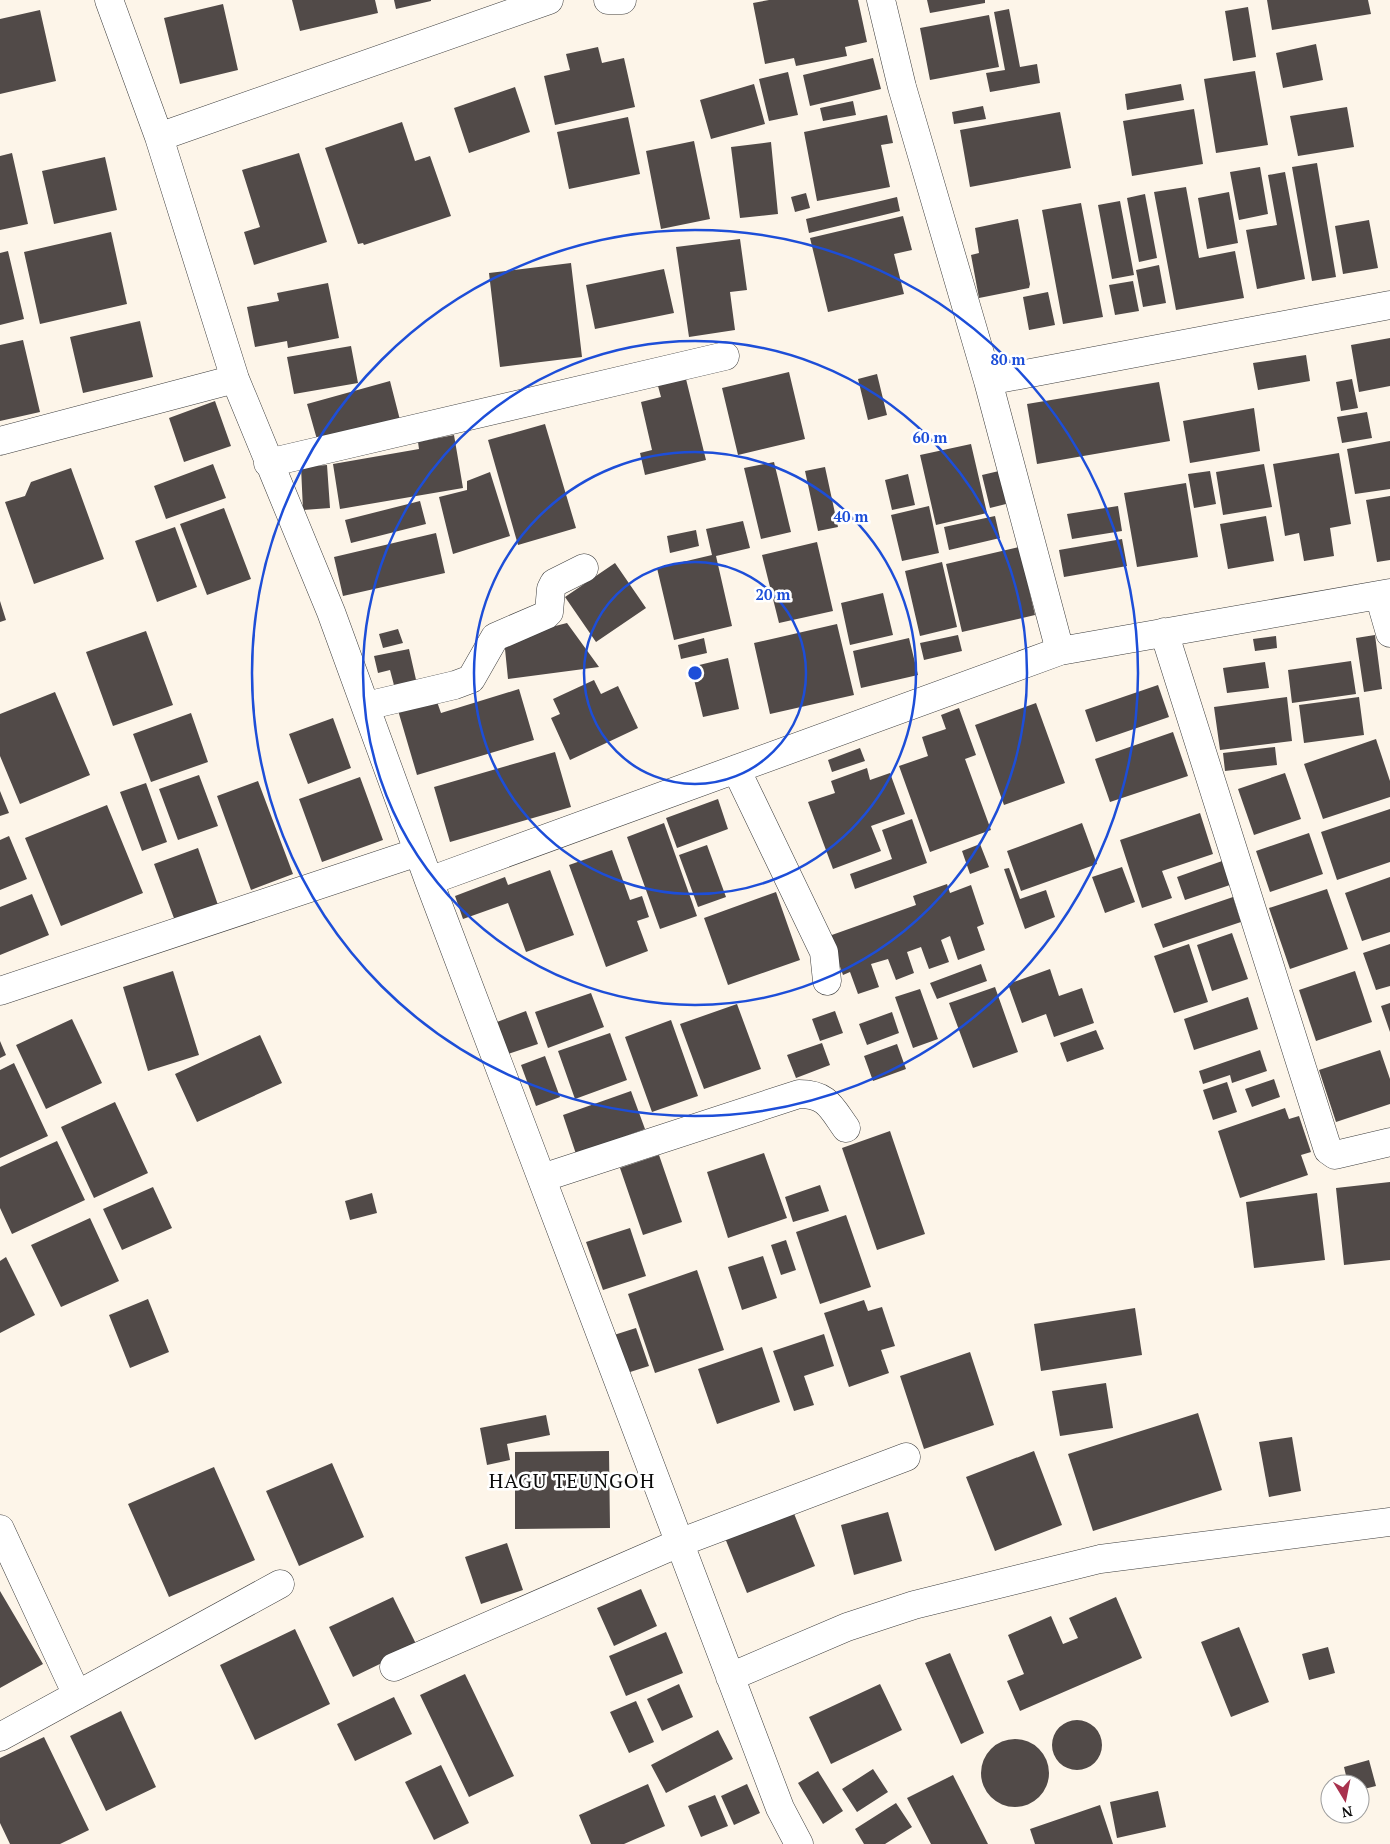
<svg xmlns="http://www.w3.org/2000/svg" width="1390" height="1844" font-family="'PT Serif',serif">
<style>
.building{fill:#514a48}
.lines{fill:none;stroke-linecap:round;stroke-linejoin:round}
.minor-casing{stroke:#3d3d3d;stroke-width:29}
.minor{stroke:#fff;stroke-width:28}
.ring{fill:none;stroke:#1d4ed8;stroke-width:2.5}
.labels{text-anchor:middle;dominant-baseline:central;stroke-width:5;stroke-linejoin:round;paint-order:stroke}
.quarter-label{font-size:20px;letter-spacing:1px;fill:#0a0a0a;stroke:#fff}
.centre{fill:#1d4ed8;stroke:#fff;stroke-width:2.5}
.ring-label{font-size:15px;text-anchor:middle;font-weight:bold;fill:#1d4ed8;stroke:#fff;stroke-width:5;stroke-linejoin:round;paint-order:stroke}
</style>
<rect width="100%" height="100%" fill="#fdf5e9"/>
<path class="building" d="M292,0H375L378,13L300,31Z
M394,0H431V1L396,9Z
M769,0H858L867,42L845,47L847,56L796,66L794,58L765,64L753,3Z
M927,0H985V3L930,13Z
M1267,0H1368L1371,14L1272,30Z
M223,4L238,70L180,84L164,18Z
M1248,7L1256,57L1233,61L1225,11Z
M1009,9L1020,67L1037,64L1040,83L990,92L986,73L1005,70L994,12Z
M40,10L56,81L0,94V19Z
M989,15L999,67L930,80L920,28Z
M1316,44L1323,80L1283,88L1276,53Z
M598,47L602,63L624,58L635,107L555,125L544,76L570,70L566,54Z
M873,58L881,89L810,106L803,75Z
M1255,71L1268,145L1216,153L1204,79Z
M788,72L798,115L769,121L759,79Z
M754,84L765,124L711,139L700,100Z
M1181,84L1184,100L1127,110L1125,94Z
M515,87L530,132L469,153L454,108Z
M853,101L856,115L823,121L820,108Z
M983,106L986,119L954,124L952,112Z
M1347,107L1354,147L1298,156L1290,116Z
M1194,109L1203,164L1132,176L1123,121Z
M1060,112L1071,168L970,187L960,130Z
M887,115L893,143L881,145L890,187L817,201L804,132Z
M628,117L640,174L569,189L557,132Z
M402,122L415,161L430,156L451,216L364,245L363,243L358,244L325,148Z
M694,141L710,219L661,229L646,151Z
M771,142L778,214L740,218L731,147Z
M12,153L28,224L0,230V156Z
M299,153L327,242L254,265L244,232L260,227L242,170Z
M105,157L117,210L54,224L42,171Z
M1317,163L1336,277L1312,281L1292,167Z
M1260,167L1268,214L1239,220L1230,172Z
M1285,172L1305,279L1257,289L1246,230L1277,225L1268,175Z
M1186,187L1199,258L1235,251L1244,298L1176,310L1154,192Z
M1229,192L1238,243L1207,249L1198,198Z
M806,193L810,208L795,212L791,197Z
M1145,194L1157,258L1139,262L1127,198Z
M897,197L900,211L809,233L806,219Z
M1120,201L1134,275L1112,279L1098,205Z
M1081,203L1103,317L1063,324L1042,210Z
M903,216L912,250L894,254L904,294L828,312L810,238Z
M1018,219L1030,284L1029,288L979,298L971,255L979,253L975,228Z
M1369,220L1378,268L1343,274L1335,226Z
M111,232L127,304L40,324L24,252Z
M740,239L747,290L730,292L735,330L689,337L676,247Z
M8,251L24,319L0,325V253Z
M571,263L582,357L500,367L489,273Z
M1159,265L1166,303L1143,307L1136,270Z
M664,269L674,313L595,329L586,285Z
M1133,281L1139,311L1115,315L1109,285Z
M328,283L339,338L288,348L287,341L255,347L247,307L279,301L277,293Z
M1048,292L1055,325L1029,330L1023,297Z
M140,321L153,377L83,393L70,337Z
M1390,338V386L1359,392L1351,345Z
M23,340L40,412L0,421V345Z
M351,346L358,383L294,394L287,357Z
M1306,355L1310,381L1258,390L1253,363Z
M789,372L805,439L738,455L722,388Z
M877,374L887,415L868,420L858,379Z
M686,379L706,460L645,475L640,453L652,450L641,402L661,397L658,386Z
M1352,379L1358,408L1341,411L1336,382Z
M390,381L400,420L318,443L307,404Z
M1159,382L1170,441L1037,464L1027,404Z
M215,401L231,446L184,462L169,418Z
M1254,408L1260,451L1190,463L1183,421Z
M1367,412L1372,438L1342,443L1337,417Z
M545,424L576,528L518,545L488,440Z
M454,435L463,488L340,509L333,464L419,449L418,442Z
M1390,441V489L1355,494L1347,449Z
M971,444L987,513L936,525L920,455Z
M1339,453L1351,524L1330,528L1334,556L1304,561L1299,533L1285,536L1273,464Z
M774,462L791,532L761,539L744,468Z
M213,464L226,498L166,519L154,486Z
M1264,464L1272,507L1223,515L1216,472Z
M327,465L330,508L303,510L301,467Z
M825,467L838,527L818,531L805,471Z
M71,468L104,559L34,584L5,502L25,496L31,482Z
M999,471L1006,504L990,508L982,475Z
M1210,471L1216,504L1194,508L1188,474Z
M490,472L510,536L453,554L439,497L467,490V481Z
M908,474L915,505L892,510L885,480Z
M1186,483L1198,557L1137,567L1124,493Z
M1390,496V560L1377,562L1366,500Z
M420,501L426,524L351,543L345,520Z
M929,506L939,553L902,561L891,515Z
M1118,506L1122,531L1072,539L1067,514Z
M224,508L251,579L207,595L180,524Z
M995,516L1000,538L949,550L944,527Z
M1266,516L1274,561L1228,569L1220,524Z
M743,521L750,548L716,556L732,626L674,640L657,568L712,555L706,529Z
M175,527L197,587L157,602L135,541Z
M696,530L699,546L670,553L667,536Z
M436,533L445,573L343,596L334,557Z
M1122,539L1127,566L1064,577L1059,550Z
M817,542L833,611L779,623L762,555Z
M1019,547L1035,615L962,632L946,564Z
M942,562L957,627L920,636L905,571Z
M615,563L646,608L596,642L565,597Z
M883,593L893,635L850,645L841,603Z
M0,601L6,620L0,622Z
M567,623L599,667L508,679L504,639Z
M837,624L854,695L770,714L754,643Z
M398,629L403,643L383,648L379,634Z
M146,631L173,705L113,726L86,652Z
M958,635L962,651L924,660L920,643Z
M1375,635L1382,689L1364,692L1356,638Z
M1276,636L1277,648L1255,651L1253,639Z
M704,638L707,653L681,659L678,645Z
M909,638L918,675L861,688L853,651Z
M409,649L417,684L395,689L390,670L378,673L374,656Z
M728,658L739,709L703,717L691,667Z
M1351,661L1356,694L1292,703L1288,670Z
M1265,662L1269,688L1227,693L1223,668Z
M594,680L601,694L618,686L638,728L570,760L551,718L560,714L553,699Z
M1158,685L1169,717L1096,742L1085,710Z
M519,689L534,740L417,775L397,707L435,696L441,713Z
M55,692L90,775L20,804L0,756V714Z
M1287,697L1292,741L1220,750L1214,707Z
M1359,697L1364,735L1304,743L1299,705Z
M1036,703L1065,783L1004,805L975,725Z
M959,708L976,755L965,759L991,830L930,852L899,766L928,756L922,737L946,729L941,715Z
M191,713L208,762L151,782L133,734Z
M333,718L351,768L308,784L289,734Z
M1173,732L1188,776L1110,802L1095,759Z
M1376,739L1390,781V797L1323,819L1304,764Z
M1275,747L1277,765L1225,771L1223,753Z
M860,748L865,761L832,772L828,760Z
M555,752L571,807L450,842L434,787Z
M867,768L870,780L890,773L905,814L871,826L881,851L833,869L808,802L835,793L831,781Z
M1285,773L1301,819L1254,835L1238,789Z
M199,775L218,826L178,840L159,789Z
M360,777L383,840L322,862L299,799Z
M258,781L293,874L251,890L217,796Z
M146,783L167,842L142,851L120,792Z
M0,791L9,813L0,816Z
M718,799L728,829L677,848L666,818Z
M107,805L143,893L61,926L25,838Z
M1390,809V862L1337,880L1321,832Z
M1200,813L1213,854L1162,871L1172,898L1142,908L1120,840Z
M912,819L927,863L855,889L850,874L892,859L882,830Z
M664,823L697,916L660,929L627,837Z
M1082,823L1097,864L1021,891L1007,851Z
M1309,833L1323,874L1270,892L1256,851Z
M9,836L27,879L0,890V840Z
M980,844L989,867L970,874L962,851Z
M707,845L726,897L698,907L679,855Z
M198,848L218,905L175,921L154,864Z
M612,850L630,900L642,896L649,917L637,921L648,951L606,967L569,865Z
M1225,860L1233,884L1185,900L1177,877Z
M1122,867L1135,902L1105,913L1092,877Z
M1009,868L1020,899L1046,890L1055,917L1025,929L1004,869Z
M550,870L574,935L526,952L508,903L463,919L455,896L505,877L508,885Z
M1390,877V932L1362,941L1345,893Z
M947,884L950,893L971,885L984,924L977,927L985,950L958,960L950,936L941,940L949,962L929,969L921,947L907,952L914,973L896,980L888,959L871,964L879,987L858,994L850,972L843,975L829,936L916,905L913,896Z
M1327,889L1348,949L1290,969L1269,908Z
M776,892L800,960L728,985L704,918Z
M32,894L49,935L0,955V907Z
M1233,897L1241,922L1163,948L1154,924Z
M1232,933L1248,979L1212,991L1197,945Z
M1189,944L1208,1002L1174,1013L1154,956Z
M1390,944V986L1376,990L1363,953Z
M981,964L987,981L937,999L930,983Z
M1050,969L1059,996L1082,988L1094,1023L1054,1037L1046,1014L1022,1023L1008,984Z
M173,971L199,1055L148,1071L123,987Z
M1355,971L1372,1022L1316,1041L1299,990Z
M995,987L1018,1052L973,1068L949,1003Z
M920,989L938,1039L913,1048L895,997Z
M591,993L604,1027L548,1048L535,1012Z
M1248,997L1258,1029L1194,1050L1184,1019Z
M1390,1003V1032L1381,1006Z
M737,1004L761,1069L704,1089L680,1024Z
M526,1011L538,1044L508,1054L497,1022Z
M835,1011L843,1033L820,1041L812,1019Z
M892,1012L899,1033L867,1045L859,1024Z
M72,1019L102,1083L46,1109L16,1045Z
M671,1020L698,1096L652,1112L625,1037Z
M1096,1030L1104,1049L1067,1062L1060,1043Z
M610,1033L627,1080L575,1099L558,1051Z
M260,1035L282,1083L197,1122L175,1074Z
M0,1041L6,1055L0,1058Z
M822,1043L830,1065L796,1078L787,1055Z
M897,1044L906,1069L873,1081L864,1056Z
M1260,1050L1267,1071L1232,1083L1230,1075L1203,1084L1199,1071Z
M1380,1050L1390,1079V1104L1336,1122L1319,1070Z
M545,1056L560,1097L536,1106L521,1065Z
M14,1063L48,1136L0,1158V1070Z
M1274,1079L1280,1097L1252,1107L1245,1089Z
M1227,1082L1237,1112L1213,1120L1203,1090Z
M631,1091L645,1129L576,1154L563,1115Z
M115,1102L148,1173L94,1198L61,1127Z
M1285,1108L1289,1119L1299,1116L1311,1152L1301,1155L1308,1175L1240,1198L1218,1131Z
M890,1131L925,1234L877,1250L842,1148Z
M57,1141L85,1200L12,1234L0,1208V1167Z
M764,1153L787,1218L728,1238L707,1172Z
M659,1155L682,1222L643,1235L620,1168Z
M1390,1182V1260L1344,1265L1336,1188Z
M820,1185L829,1211L793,1222L785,1197Z
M153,1187L172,1228L122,1250L103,1209Z
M372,1193L377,1213L350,1220L345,1201Z
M1317,1193L1325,1260L1254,1268L1246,1202Z
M846,1215L871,1287L820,1304L796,1232Z
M90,1218L119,1281L61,1307L31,1245Z
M630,1228L646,1276L603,1290L586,1242Z
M786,1240L796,1270L781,1275L771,1245Z
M763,1256L777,1298L742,1310L728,1267Z
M6,1257L35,1315L0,1333V1261Z
M697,1270L724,1350L655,1373L628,1294Z
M148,1299L169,1352L130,1368L109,1315Z
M864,1300L868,1311L882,1307L895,1346L881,1350L889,1373L849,1387L824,1313Z
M1135,1308L1142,1355L1041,1371L1034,1324Z
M636,1328L649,1366L627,1373L614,1335Z
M824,1334L834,1366L804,1376L814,1405L794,1411L773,1351Z
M762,1347L780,1402L717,1424L698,1369Z
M970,1352L994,1425L924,1449L900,1376Z
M1106,1383L1113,1428L1060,1436L1052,1391Z
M1198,1413L1222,1490L1093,1531L1068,1454Z
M546,1415L550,1435L507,1444L510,1460L487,1465L480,1428Z
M1292,1437L1301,1491L1269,1497L1259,1442Z
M609,1451L610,1528L515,1529V1452Z
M1034,1451L1062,1525L995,1551L966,1477Z
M332,1463L364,1537L299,1566L266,1491Z
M214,1467L255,1560L169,1597L128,1504Z
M793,1511L815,1566L747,1593L725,1538Z
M888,1512L902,1561L854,1575L841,1525Z
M507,1543L523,1590L481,1604L465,1557Z
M641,1589L657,1626L614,1646L597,1608Z
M0,1591L43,1664L0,1688Z
M393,1597L417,1646L353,1677L329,1627Z
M1116,1597L1142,1658L1020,1711L1007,1681L1024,1674L1008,1635L1051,1616L1063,1644L1078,1638L1069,1618Z
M1239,1627L1269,1702L1231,1717L1201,1642Z
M295,1629L330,1704L255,1740L220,1665Z
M666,1632L683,1673L626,1696L609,1656Z
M1328,1647L1335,1673L1309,1680L1302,1654Z
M950,1653L984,1733L961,1744L925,1663Z
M465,1674L514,1776L469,1797L420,1695Z
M679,1684L693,1717L662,1731L647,1699Z
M880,1684L902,1730L831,1764L809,1717Z
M394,1697L412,1734L355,1761L337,1724Z
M636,1701L654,1742L629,1753L610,1712Z
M121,1711L156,1787L106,1811L70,1736Z
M1052 1745a25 25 0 1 1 50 0a25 25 0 1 1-50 0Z
M718,1730L733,1759L666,1793L651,1765Z
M44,1737L89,1830L60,1844H10L0,1823V1758Z
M981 1773a34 34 0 1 1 68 0a34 34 0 1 1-68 0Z
M1369,1760L1376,1786L1360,1790V1784H1348L1344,1767Z
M441,1765L469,1823L434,1840L405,1782Z
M873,1769L888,1792L857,1812L842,1789Z
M818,1771L843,1811L823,1824L798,1783Z
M953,1775L988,1844H931L907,1798Z
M648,1784L665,1826L624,1844H591L579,1815Z
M747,1784L760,1813L734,1825L721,1796Z
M1158,1791L1166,1827L1117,1838L1110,1802Z
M715,1795L728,1826L701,1837L688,1806Z
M896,1803L912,1827L885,1844H864L855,1829Z
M1100,1805L1113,1844H1035L1030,1829Z"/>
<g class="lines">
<g class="minor-casing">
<path id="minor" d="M109,0L159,137L235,379L331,612L429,881L780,1808L799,1844
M608,0H622
M881,0L902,87L988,381
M159,137L549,0
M0,441L235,379
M268,463L725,356
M1379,595L1390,633
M1164,632L1328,1150L1335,1155L1390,1142
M1060,651L988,381L1390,305
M366,706L455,685L471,679L495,637L546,615L549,612L551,589L554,583L584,568
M736,769L824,952L827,981
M429,881L1060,651L1390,593
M0,991L418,852
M542,1178L799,1094C827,1094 831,1107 846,1128
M0,1529L77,1695
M394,1667L679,1543L906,1457
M730,1677L847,1627L914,1605L1100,1559L1390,1522
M0,1737L280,1584"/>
</g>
<use href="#minor" class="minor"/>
</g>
<g class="ring">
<circle cx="695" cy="673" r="111"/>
<circle cx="695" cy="673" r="221"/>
<circle cx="695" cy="673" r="332"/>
<circle cx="695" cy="673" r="443"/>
</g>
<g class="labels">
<g class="quarter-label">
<text x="572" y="1480">HAGU TEUNGOH</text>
</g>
</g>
<circle cx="695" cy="673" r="8" class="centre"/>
<g class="ring-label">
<text x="1008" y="365">80 m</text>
<text x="930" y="443">60 m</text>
<text x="851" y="522">40 m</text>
<text x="773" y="600">20 m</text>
</g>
<g transform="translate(1345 1799) rotate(170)"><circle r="24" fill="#ffffff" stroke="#9d9d9d"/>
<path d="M0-4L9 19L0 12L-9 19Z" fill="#a9324e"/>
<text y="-8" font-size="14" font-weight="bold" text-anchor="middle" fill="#0a0a0a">N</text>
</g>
</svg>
